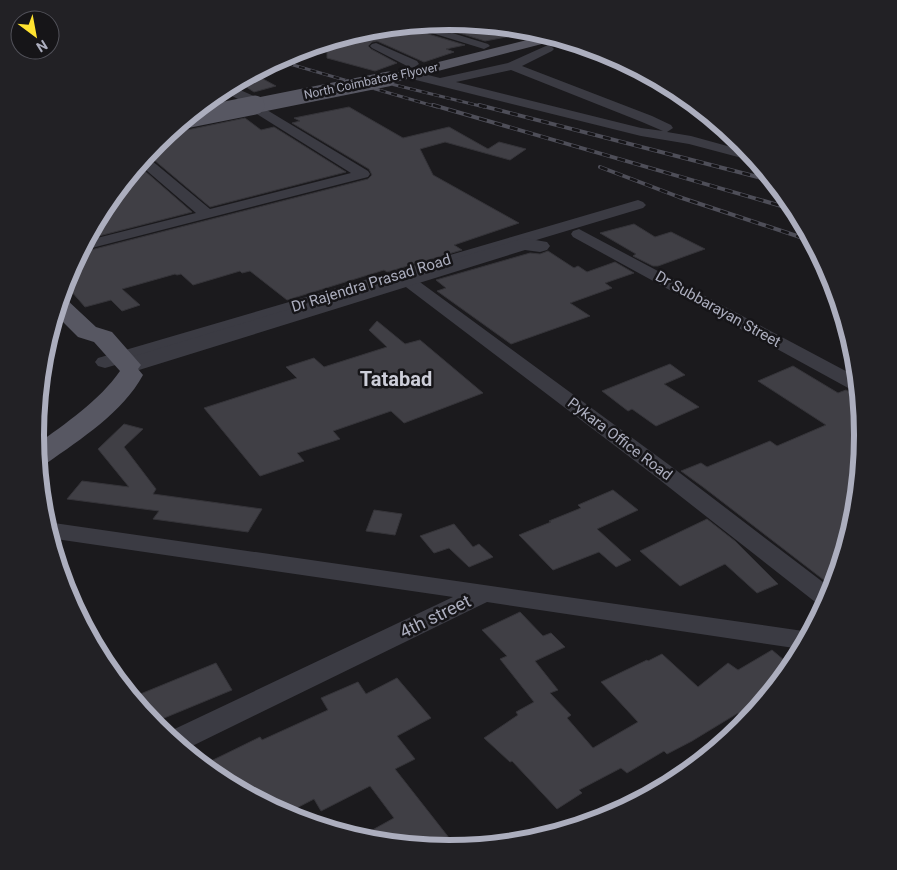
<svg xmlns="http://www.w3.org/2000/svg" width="897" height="870" font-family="Roboto,sans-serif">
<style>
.building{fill:#403f45;stroke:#353439}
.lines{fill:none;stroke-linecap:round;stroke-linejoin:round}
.minor{fill:#3b3b43;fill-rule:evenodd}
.tertiary{fill:#3b3b43;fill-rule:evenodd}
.primary{fill:#575762;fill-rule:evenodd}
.rail-far2-casing{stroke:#4e4e58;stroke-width:3}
.rail-far1-casing{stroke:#4e4e58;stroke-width:4}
.rail-casing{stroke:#4e4e58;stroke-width:5}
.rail-far2{stroke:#161518;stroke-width:2;stroke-dasharray:6;stroke-linecap:butt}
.rail-far1{stroke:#161518;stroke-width:2.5;stroke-dasharray:8;stroke-linecap:butt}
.rail{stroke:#161518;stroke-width:3;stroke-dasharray:10;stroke-linecap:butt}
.primary-bridge-far1{stroke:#575762;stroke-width:15}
.primary-bridge{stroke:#575762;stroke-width:19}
.labels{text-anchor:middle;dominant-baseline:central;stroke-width:5;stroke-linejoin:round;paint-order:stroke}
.far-street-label{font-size:12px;fill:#acaebe;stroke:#161518}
.street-label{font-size:15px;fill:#acaebe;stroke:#161518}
.near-street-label{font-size:18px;fill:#acaebe;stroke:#161518}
.district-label{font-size:20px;font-weight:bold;fill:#cdced9;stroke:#161518}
.rim{fill:none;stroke:#acaebe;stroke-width:6}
</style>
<rect width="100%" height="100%" fill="#1b1a1d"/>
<path class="building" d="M449,21L528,29V33L485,41L427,23Z
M417,24L415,27L418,31L465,45L446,49L454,52L424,62L377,41L372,42L368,46L371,49L397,63L375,71L327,58V47L389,27Z
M252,73L276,86L254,92L237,81Z
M349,107L403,138L449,127L488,149L499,142L526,149L510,160L445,142L420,149L433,175L519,223L454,245L462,250L387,272L384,270L287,300L250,271L242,273L240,271L193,285L181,274L177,275L175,274L122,289L140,305L122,311L111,300L85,307L64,283L79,253L368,179L372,175L369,169L292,123L300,121L294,118Z
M245,118L261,130L274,127L346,172L210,207L147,154L156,142L176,126L181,129L187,130Z
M138,165L192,212L87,239L105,205Z
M634,224L655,237L671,232L705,249L658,266H653L633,256L636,254L600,233Z
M548,251L574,268L578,266L587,272L615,262L634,273L605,283L612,288L570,303L590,316L511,344L437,291L446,288L436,280L530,253L540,254Z
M377,321L405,344L420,340L483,393L404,423L391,411L333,431L340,439L297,453L304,461L260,476L204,408L297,378L286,367L314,358L324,367L387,347L369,330Z
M670,364L685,375L664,384L699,407L656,426L632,409L628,411L602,391Z
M793,366L838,393L846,390L859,398L862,435L854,516L833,587L703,487L681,471L701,463L707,467L770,441L777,446L826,425L758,381Z
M124,424L143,429L124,447L156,489L153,494L262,509L248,532L153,519L159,511L67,499L82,481L129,487L98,449Z
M613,490L638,510L597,529L631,560L616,567L599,552L553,570L519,535L551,522L549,521L581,508L578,505Z
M374,510L402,514L395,535L366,531Z
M707,519L735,541L778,584L757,593L725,564L680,586L640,551Z
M454,524L473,547L479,544L493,557L469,567L449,548L434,553L420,536Z
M520,612L543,636L551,633L565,647L535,661L558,690L550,693L571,715L567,718L593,748L638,722L601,682L647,660L648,661L662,654L698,687L728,663L738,670L772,650L791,666L768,695L743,716L738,713L692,741L667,754L664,751L627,773L621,768L579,790L582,793L557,809L512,761L510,762L484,738L518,715L516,712L534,702L500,659L507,656L482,630Z
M216,663L232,690L152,723L138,695Z
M397,678L431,718L397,736L415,759L395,769L457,848L368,841L358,838L394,818L370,786L321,811L314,799L285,814L218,779L207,769L214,766L211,761L260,737L262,740L328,710L321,698L358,682L366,694Z"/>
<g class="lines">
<path class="minor" d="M423,24L488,44L490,46L484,49L419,29L417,27L419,25Z
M368,29H375L366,33L361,31Z
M376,43L417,61L419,64L413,68L409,67L372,48L370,46L372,44Z
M548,45L552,47L554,49L552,51L522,66L652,116L671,125L673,128L667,132L691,136L749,152L757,162L689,144L641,136L412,79L410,76L416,72L440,78L508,63ZM511,70L642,122L663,131L641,128L456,82Z
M229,85L258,98L259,101L258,104H248L220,90Z
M257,104L368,171L370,174L368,177L80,251L85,241L196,213L139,164L145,155L210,209L351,173L252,111L250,108Z
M638,200L643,202L646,205L643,208L413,277L672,467L832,589L824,607L819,605L656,477L398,281L112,366L105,368L98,366L95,362L98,358Z
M579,229L857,377L858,391L850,389L573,237L571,234L573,231Z
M47,522L810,632L801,649L487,602L184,750L164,734L453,597L49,538L45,523Z"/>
<path class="tertiary" d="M524,238L547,242L550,246L547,250L540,252L525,250L139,370L130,372L121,370L118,365L121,360Z"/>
<path class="primary" d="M547,35L561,39L388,84L382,82L380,79L382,76Z
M60,297L66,299L96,327L112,332L141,365L138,369L143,375C123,412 81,439 47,463L38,465L36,445C66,423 99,401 120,371L94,342L78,337L55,314Z"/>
<g class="rail-far2-casing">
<path id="rail-far2" d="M276,60L437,107
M375,80L484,107"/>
</g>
<g class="rail-far1-casing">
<path id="rail-far1" d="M433,105L795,210
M479,105L773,181
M600,167L679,197L806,239"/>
</g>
<g class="rail-casing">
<path id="rail" d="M802,238L812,241"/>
</g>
<use href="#rail-far2" class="rail-far2"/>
<use href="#rail-far1" class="rail-far1"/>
<use href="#rail" class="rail"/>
<path class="primary-bridge-far1" d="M248,107L388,79"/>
<path class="primary-bridge" d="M185,119L255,105"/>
</g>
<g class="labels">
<g class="far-street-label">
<text transform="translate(371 81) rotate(-12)">North Coimbatore Flyover</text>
</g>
<g class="street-label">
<text transform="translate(371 283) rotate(-17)">Dr Rajendra Prasad Road</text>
<text transform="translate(718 309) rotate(29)">Dr Subbarayan Street</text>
<text transform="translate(620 439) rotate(37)">Pykara Office Road</text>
</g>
<g class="near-street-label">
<text transform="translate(435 616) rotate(-26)">4th street</text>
</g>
<g class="district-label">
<text x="396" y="379">Tatabad</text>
</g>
</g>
<path d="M0 0H897V870H0ZM44 435a405 405 0 1 1 810 0a405 405 0 1 1-810 0Z" fill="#222125" fill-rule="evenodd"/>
<path class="rim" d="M44 435a405 405 0 1 1 810 0a405 405 0 1 1-810 0Z"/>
<g transform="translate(35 35) rotate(148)"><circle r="24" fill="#161518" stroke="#52525a"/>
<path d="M0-4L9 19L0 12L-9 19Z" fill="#ffe330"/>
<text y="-8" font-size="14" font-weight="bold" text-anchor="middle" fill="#acaebe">N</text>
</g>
</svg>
